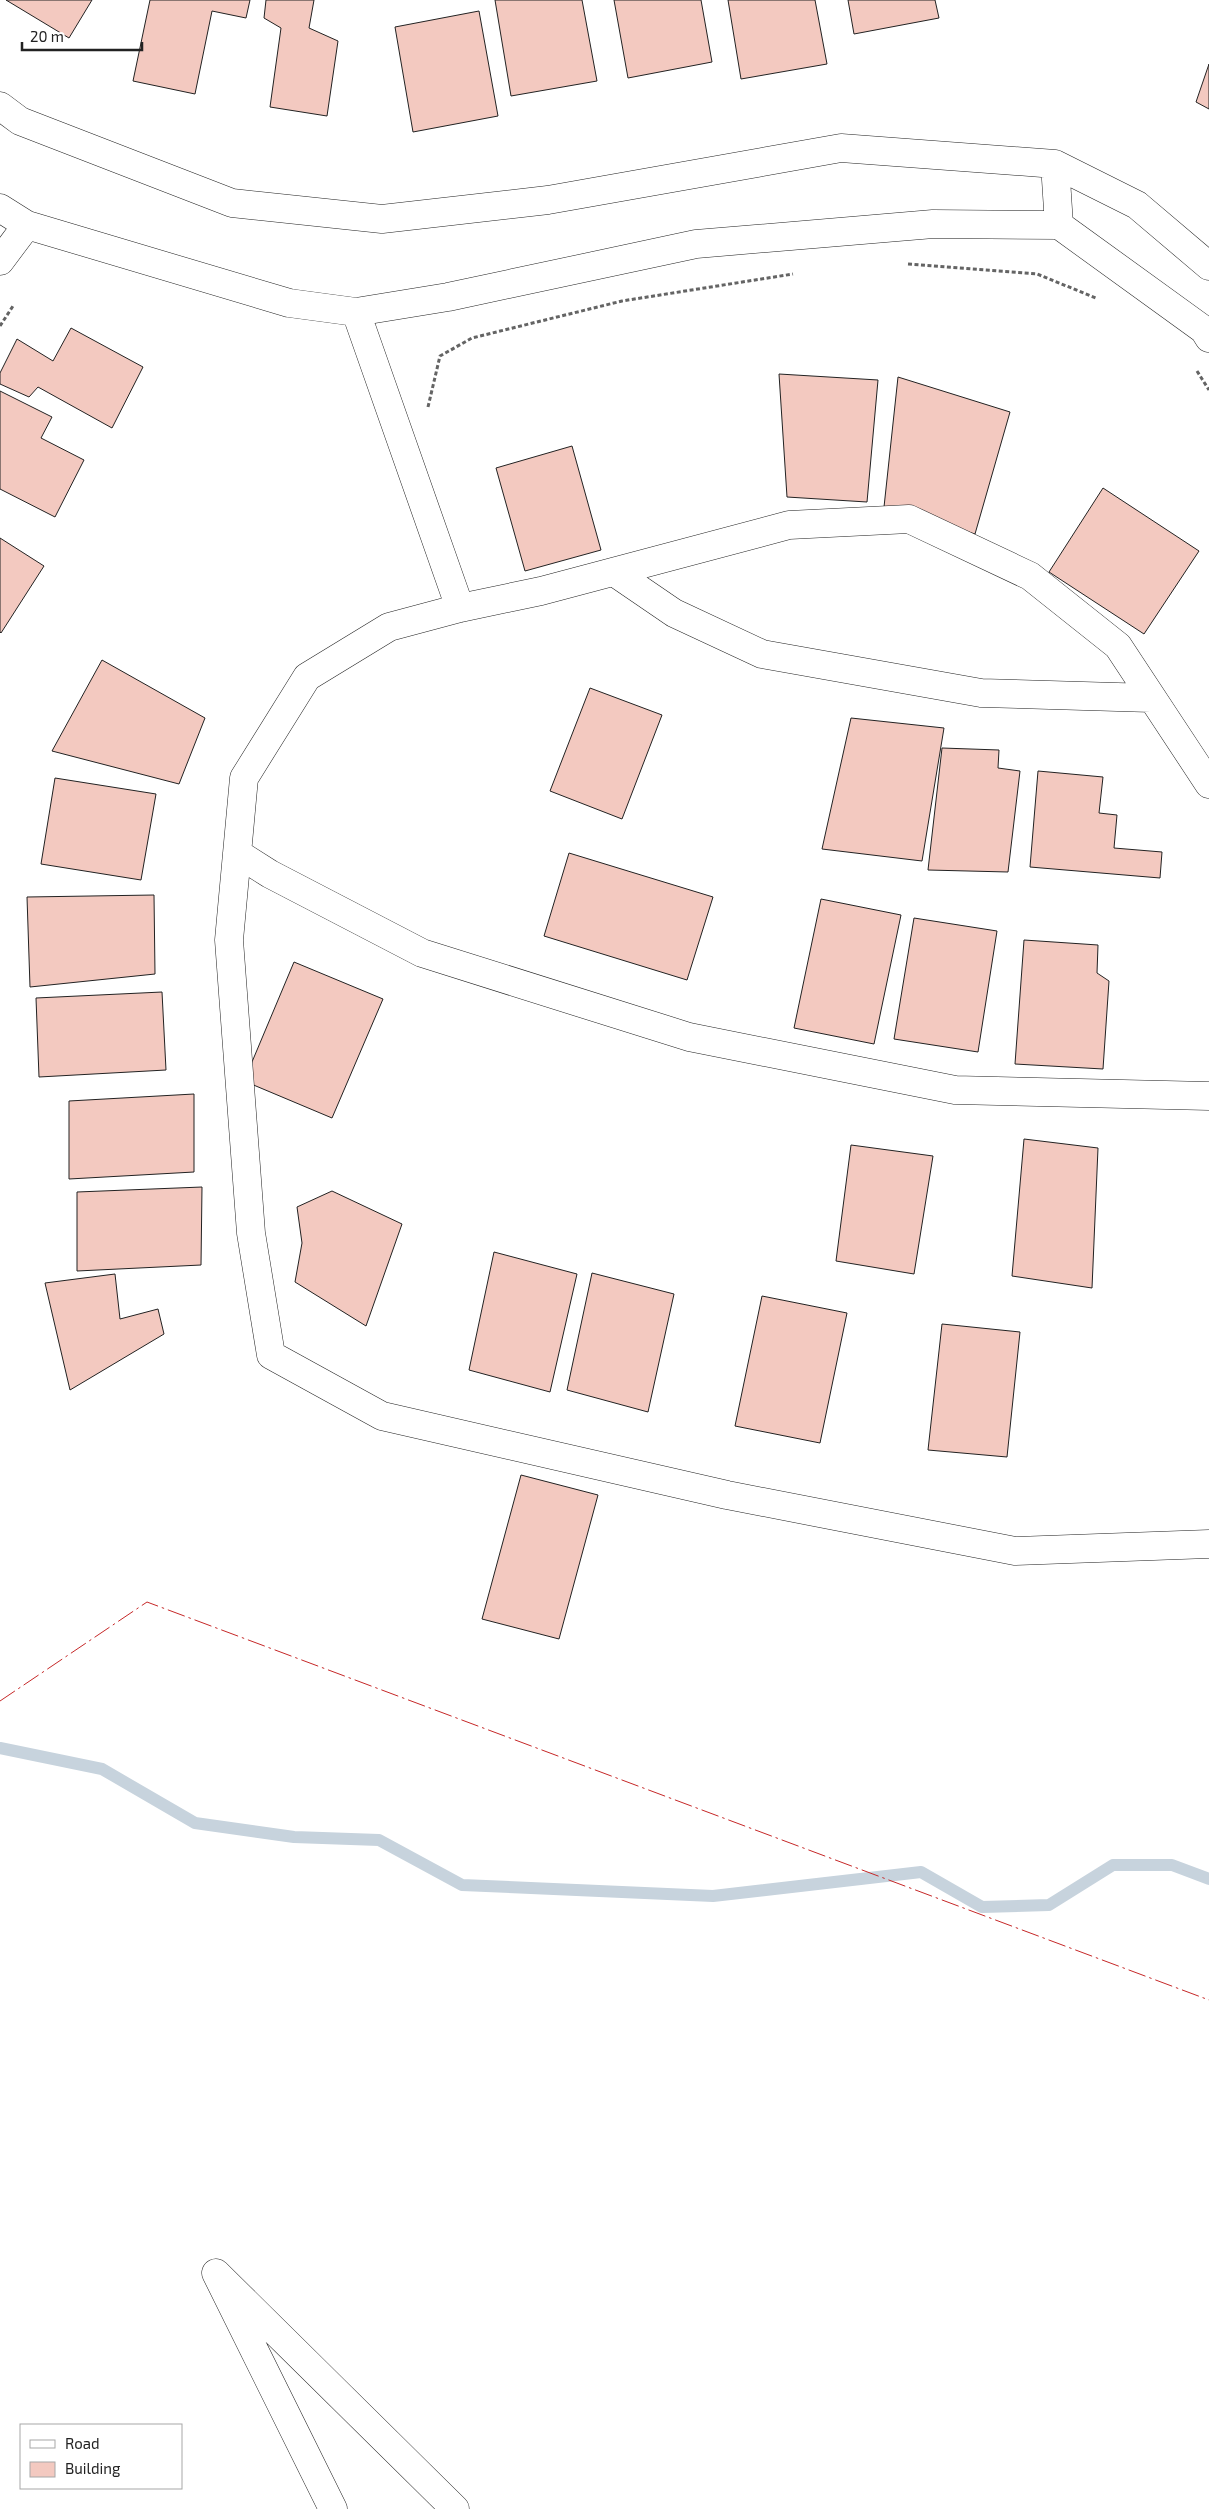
<svg xmlns="http://www.w3.org/2000/svg" width="1209" height="2509" font-family="'Exo 2',sans-serif">
<style>
.lines{fill:none;stroke-linecap:round;stroke-linejoin:round}
.stream{stroke:#c7d3dd;stroke-width:12}
.building{fill:#f3c9c0;stroke:#222}
.minor-casing{stroke:#222;stroke-width:29}
.path{stroke:#646464;stroke-width:3;stroke-dasharray:4 2.5;stroke-linecap:butt}
.minor{stroke:#fff;stroke-width:28}
.power{stroke:#c62828;stroke-width:1;stroke-dasharray:18 4 2.5 4;stroke-linecap:butt}
</style>
<rect width="100%" height="100%" fill="#fff"/>
<g class="lines">
<path class="stream" d="M0,1748L102,1769L195,1823L294,1837L379,1840L462,1885L713,1896L921,1872L982,1907L1049,1905L1113,1865H1172L1209,1879"/>
</g>
<path class="building" d="M6,0H92L69,38Z
M150,0H250L246,18L212,11L195,94L133,81Z
M266,0H314L309,28L338,41L327,116L270,107L281,28L264,18Z
M495,0H582L597,81L511,96Z
M614,0H701L712,62L628,78Z
M728,0H815L827,64L741,79Z
M848,0H935L939,18L854,34Z
M479,11L498,116L413,132L395,27Z
M1209,64V109L1196,102Z
M71,328L143,367L112,428L38,387L29,397L0,384V373L17,339L53,361Z
M779,374L878,380L867,502L787,497Z
M898,377L1010,412L975,534L884,507Z
M0,391L52,417L41,438L84,460L55,517L0,489Z
M572,446L601,550L525,571L496,468Z
M1103,488L1199,551L1144,634L1049,572Z
M0,538L44,566L1,633L0,632Z
M102,660L205,718L179,784L52,751Z
M590,688L662,715L622,819L550,791Z
M851,718L944,728L922,861L822,849Z
M942,748L999,750L998,768L1020,771L1008,872L928,870Z
M1038,771L1103,777L1099,813L1117,815L1114,848L1162,852L1160,878L1030,867Z
M55,778L156,794L141,880L41,864Z
M569,853L713,897L687,980L544,936Z
M154,895L155,974L30,987L27,897Z
M821,899L901,915L874,1044L794,1028Z
M914,918L997,931L978,1052L894,1039Z
M1024,940L1098,945L1097,973L1109,981L1103,1069L1015,1064Z
M294,962L383,999L332,1118L244,1081Z
M162,992L166,1070L39,1077L36,998Z
M194,1094V1172L69,1179V1101Z
M1024,1139L1098,1148L1092,1288L1012,1276Z
M851,1145L933,1156L914,1274L836,1261Z
M202,1187L201,1265L77,1271V1192Z
M332,1191L402,1224L366,1326L295,1282L302,1243L297,1207Z
M494,1252L577,1274L550,1392L469,1370Z
M592,1273L674,1294L648,1412L567,1390Z
M115,1274L120,1319L158,1309L164,1334L70,1390L45,1283Z
M762,1296L847,1313L820,1443L735,1426Z
M942,1324L1020,1332L1007,1457L928,1450Z
M521,1475L598,1495L559,1639L482,1619Z"/>
<g class="lines">
<g class="minor-casing">
<path id="minor" d="M0,106L20,121L232,203L382,219L548,200L841,148L1055,164L1137,205L1209,266
M1055,164L1059,225
M0,208L27,225L289,303L356,312L448,297L696,244L933,224L1059,225L1204,330L1209,338
M0,261L27,225
M356,312L460,608
M614,572L674,613L762,654L981,693L1151,698
M1209,784L1118,646L1030,576L909,519L789,525L541,591L460,608L389,627L307,677L244,778L229,940L251,1233L271,1355L382,1416L727,1495L1015,1551L1209,1544
M237,853L270,874L422,953L689,1037L955,1090L1209,1096
M333,2509L216,2273L455,2509"/>
</g>
<path class="path" d="M908,264L1037,274L1096,298
M0,326L13,306
M1197,371L1209,390
M428,407L440,356L472,338L622,301L793,274"/>
<use href="#minor" class="minor"/>
<path class="power" d="M0,1701L147,1602L1209,2000"/>
</g>
<rect x="20" y="2424" width="162" height="65" fill="#ffffff" stroke="#a7a7a7"/>
<rect x="30" y="2440" width="25" height="8" fill="#ffffff" stroke="#a7a7a7"/>
<text x="65" y="2449" font-size="15" fill="#222222">Road</text>
<rect x="30" y="2462" width="25" height="15" fill="#f3c9c0" stroke="#a7a7a7"/>
<text x="65" y="2474" font-size="15" fill="#222222">Building</text>
<path d="M22 42v8h120v-8" fill="none" stroke="#222222" stroke-width="2.5"/>
<text x="30" y="42" font-size="15" fill="#222222" stroke="#ffffff" stroke-width="4" paint-order="stroke">20 m</text>
</svg>
